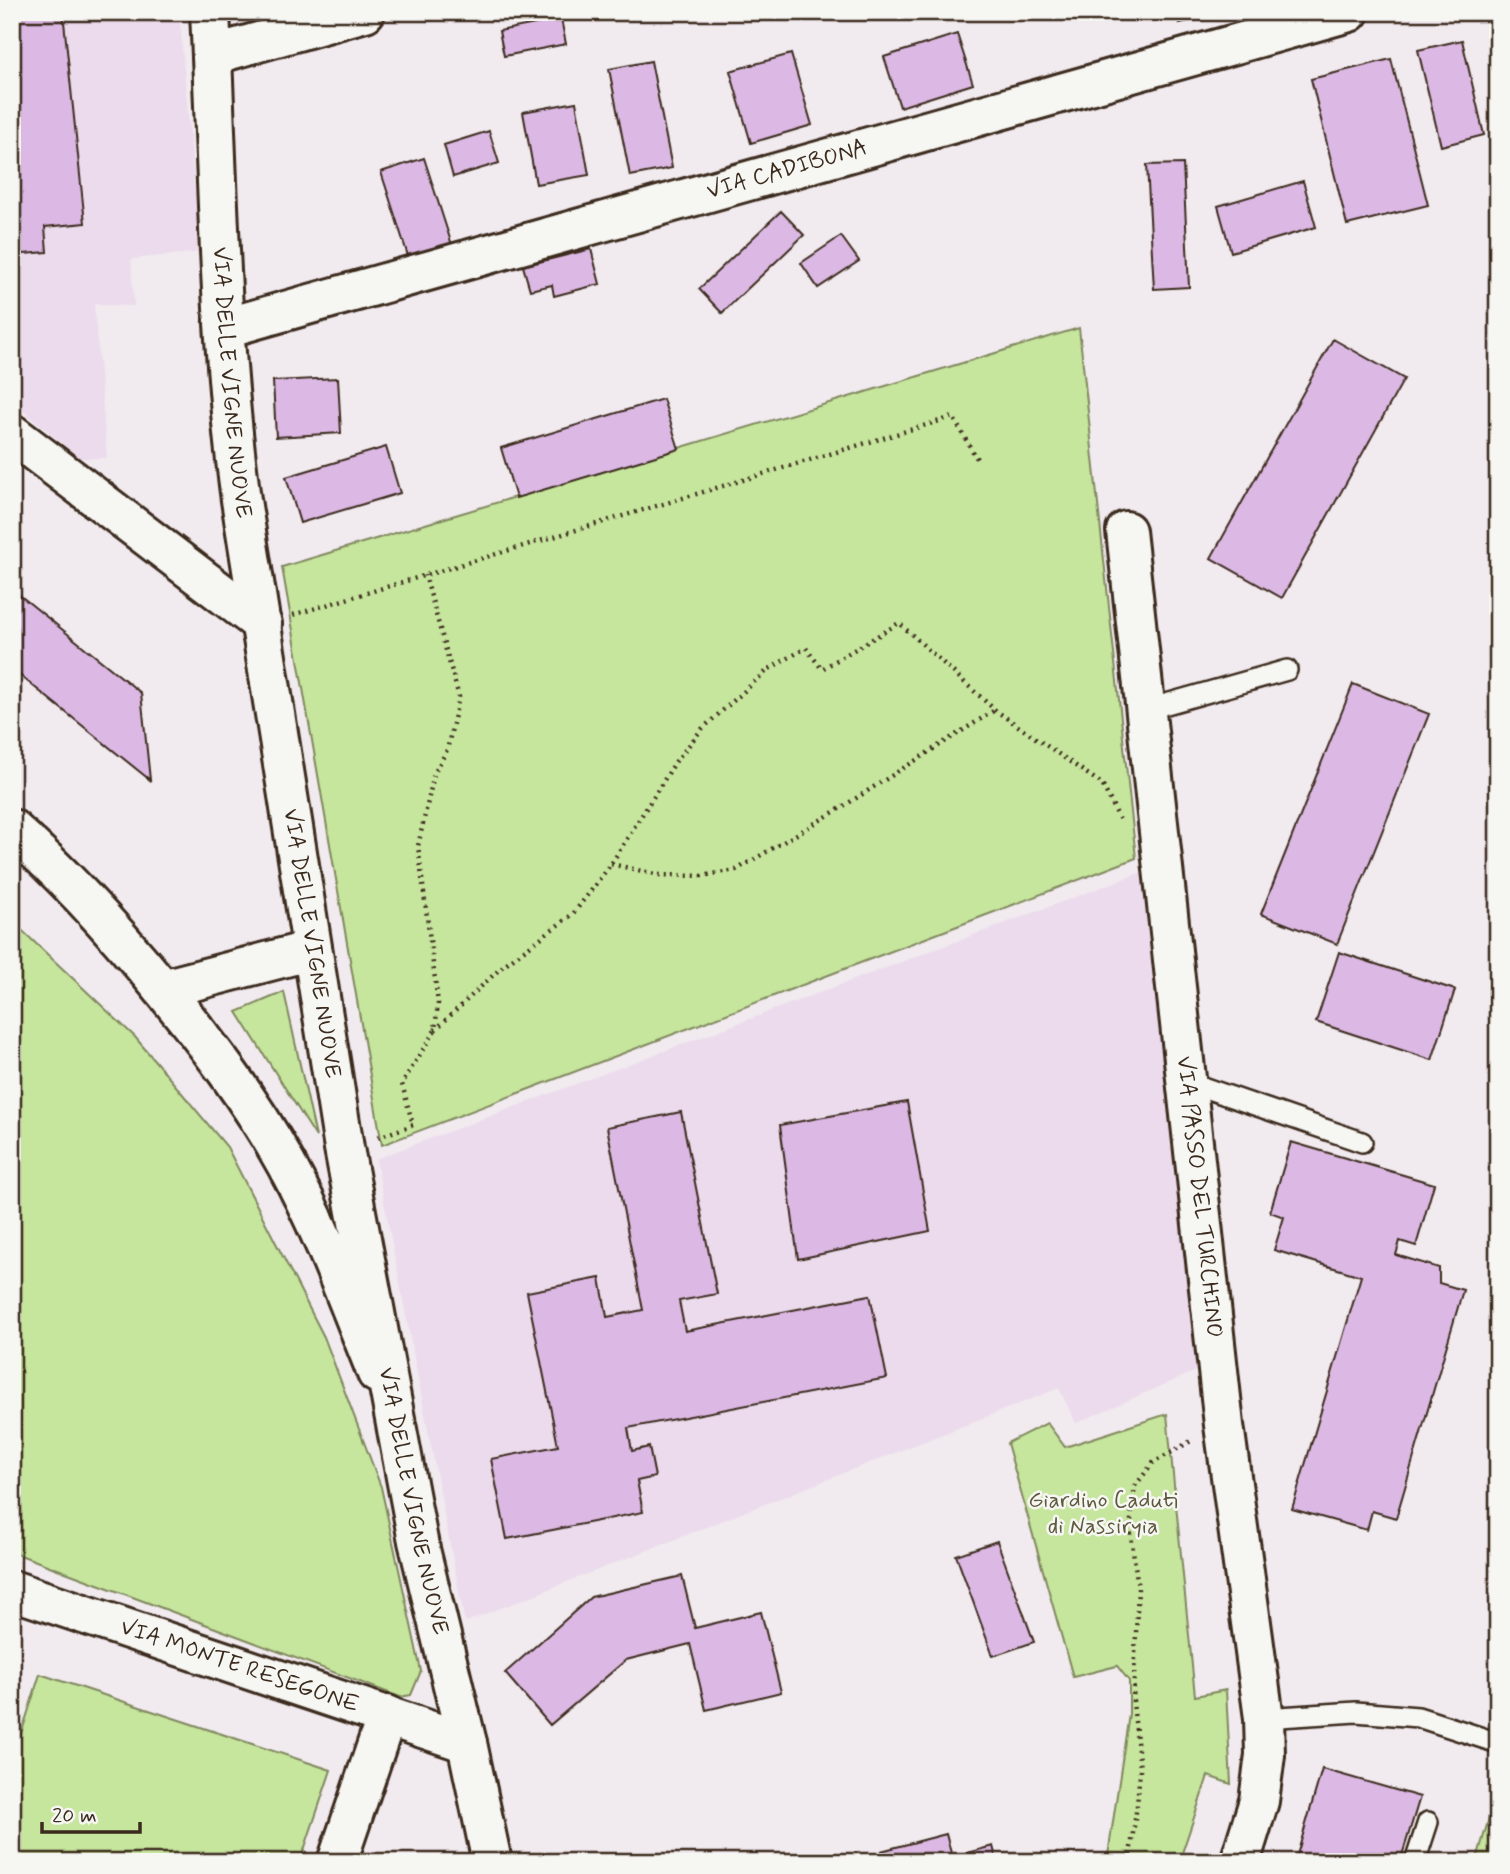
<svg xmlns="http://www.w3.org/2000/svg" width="1510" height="1874" font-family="Mynerve,sans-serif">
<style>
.built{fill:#ebdbec}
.green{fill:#c6e59d;stroke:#80885e;stroke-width:2}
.building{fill:#dcb9e4;stroke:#3b2a1e;stroke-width:2}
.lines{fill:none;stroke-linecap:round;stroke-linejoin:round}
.lane-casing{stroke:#3b2a1e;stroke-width:24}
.street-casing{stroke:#3b2a1e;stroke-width:44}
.secondary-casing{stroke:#3b2a1e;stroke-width:44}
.path{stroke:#3b2a1e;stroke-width:4.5;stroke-dasharray:2 5;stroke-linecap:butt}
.lane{stroke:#f6f6f2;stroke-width:19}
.street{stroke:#f6f6f2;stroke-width:38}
.secondary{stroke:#f6f6f2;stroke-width:38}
.labels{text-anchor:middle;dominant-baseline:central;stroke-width:5;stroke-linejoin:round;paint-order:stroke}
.street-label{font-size:23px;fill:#3b2a1e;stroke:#f6f6f2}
.park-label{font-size:23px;fill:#5e593e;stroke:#f6f6f2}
</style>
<rect width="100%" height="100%" fill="#f1eaef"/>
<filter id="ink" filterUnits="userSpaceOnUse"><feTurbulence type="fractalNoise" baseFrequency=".0143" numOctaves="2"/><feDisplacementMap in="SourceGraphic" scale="14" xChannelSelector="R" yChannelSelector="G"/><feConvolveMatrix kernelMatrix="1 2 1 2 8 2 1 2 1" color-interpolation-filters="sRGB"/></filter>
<g filter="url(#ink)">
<path class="built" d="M12,12H179L200,252L131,259L134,306L94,304L107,458H79L12,401Z
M1142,872L1200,1369L1076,1423L1059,1388L465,1622L376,1159Z"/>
<path class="green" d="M1079,328L1136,858L382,1145L282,567Z
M12,921L135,1037L227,1147L324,1337L381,1487L421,1671L411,1695L400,1697L12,1552Z
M284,992L316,1137L237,1012Z
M1167,1414L1195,1696L1226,1690L1231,1784L1208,1776L1179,1862H1107L1129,1714V1681L1117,1666L1073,1677L1007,1443L1047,1423L1065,1447Z
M40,1674L331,1770L300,1862H12V1763Z
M1495,1798H1498V1862H1476Z"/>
<path class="building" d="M12,12H63L85,223L45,227L47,252L12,255Z
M1177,12H1231L1179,23Z
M561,19L566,44L504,56L499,31Z
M957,34L973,84L900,107L884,57Z
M1462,40L1484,135L1441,146L1418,50Z
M791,54L812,125L751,143L730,71Z
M1391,59L1428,205L1347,225L1311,79Z
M651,61L672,168L630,176L609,69Z
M576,102L589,175L536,184L523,112Z
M489,131L499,163L453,177L444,145Z
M424,158L452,245L409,259L381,172Z
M1183,164L1189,287L1154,289L1147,165Z
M1303,181L1316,227L1231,252L1218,206Z
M781,211L804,235L722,313L699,289Z
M841,236L859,261L818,288L801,263Z
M591,249L600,284L554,296L552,285L530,290L523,266Z
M1333,339L1404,379L1282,598L1211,558Z
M338,378L341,433L276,437L273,381Z
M663,399L679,449L516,498L501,448Z
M386,447L400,493L300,523L286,477Z
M12,589L141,693L150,780L12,669Z
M1353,684L1429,714L1337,944L1261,914Z
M1339,952L1455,990L1432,1060L1316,1022Z
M907,1102L930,1231L798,1259L780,1125Z
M681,1112L717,1294L679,1301L685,1331L870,1295L887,1378L628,1428L632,1451L649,1447L655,1477L637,1481L643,1512L507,1539L491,1459L558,1446L527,1292L600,1278L607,1317L643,1310L607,1127Z
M1291,1142L1434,1184L1416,1246L1400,1241L1396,1255L1439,1268V1283L1463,1290L1396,1518L1372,1511L1367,1530L1292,1509L1361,1276L1274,1250L1284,1217L1270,1212Z
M997,1541L1034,1642L993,1656L956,1555Z
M682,1576L695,1628L761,1612L781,1692L706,1710L690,1644L626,1660L550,1725L505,1673L591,1597Z
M1322,1769L1420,1797L1400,1862H1295Z
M946,1834L952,1857L993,1846L997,1862H884L881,1851Z"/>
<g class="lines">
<g class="lane-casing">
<path id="lane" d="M1145,710L1287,670
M1185,1081L1362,1142
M1264,1718L1356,1712L1418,1717L1498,1743
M1415,1862L1428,1822"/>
</g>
<g class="street-casing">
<g id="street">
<path d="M212,55L365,12"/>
<path id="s1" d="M225,328L1349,12"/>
<path d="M12,434L262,624"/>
<path id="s2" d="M1126,531L1224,1425L1264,1718L1265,1755L1259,1801L1240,1862"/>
<path d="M12,829C67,877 115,931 161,987C207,1043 251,1100 286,1164C323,1231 348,1302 377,1373"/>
<path d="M163,989L312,950"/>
<path id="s3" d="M12,1590L467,1743"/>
<path d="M337,1862L387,1715"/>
</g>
</g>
<g class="secondary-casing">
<g id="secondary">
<path id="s4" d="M210,12C218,175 219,339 241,500L344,1148L418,1541L467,1743L492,1862"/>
</g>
</g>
<path class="path" d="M293,615L953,417L977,459
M611,864L660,875L702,876L736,870L839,809L995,710
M435,1030L504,965L573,914L611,864L676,761L702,729L769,669L806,648L822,669L899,623L995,710L1102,784L1120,820
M378,1137L413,1125L402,1084L435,1030L438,1003L418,846L434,774L447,750L459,697L425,575
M1129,1862L1137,1805L1140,1770L1133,1702L1138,1588L1130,1528L1135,1486L1153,1463L1191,1441"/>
<use href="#lane" class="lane"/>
<use href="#street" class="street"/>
<use href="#secondary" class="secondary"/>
</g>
</g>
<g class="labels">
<g class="street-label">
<text stroke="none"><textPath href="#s1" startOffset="584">VIA CADIBONA</textPath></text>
<text stroke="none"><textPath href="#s4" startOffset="371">VIA DELLE VIGNE NUOVE</textPath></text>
<text stroke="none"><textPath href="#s4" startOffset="938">VIA DELLE VIGNE NUOVE</textPath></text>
<text stroke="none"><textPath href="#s2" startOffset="670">VIA PASSO DEL TURCHINO</textPath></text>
<text stroke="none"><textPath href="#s4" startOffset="1505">VIA DELLE VIGNE NUOVE</textPath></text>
<text stroke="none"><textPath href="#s3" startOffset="240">VIA MONTE RESEGONE</textPath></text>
</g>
<g class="park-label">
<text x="1103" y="1501">Giardino Caduti<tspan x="1103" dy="26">di Nassiryia</tspan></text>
</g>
</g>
<rect width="1510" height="1874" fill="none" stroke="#f6f6f2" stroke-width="42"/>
<rect x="21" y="21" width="1468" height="1832" fill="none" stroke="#3b2a1e" stroke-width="2.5" filter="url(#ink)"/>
<path d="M42 1822v10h98v-10" fill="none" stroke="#3b2a1e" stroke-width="3.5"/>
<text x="52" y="1822" font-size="21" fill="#3b2a1e" stroke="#f6f6f2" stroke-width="5" paint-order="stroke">20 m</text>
</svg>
